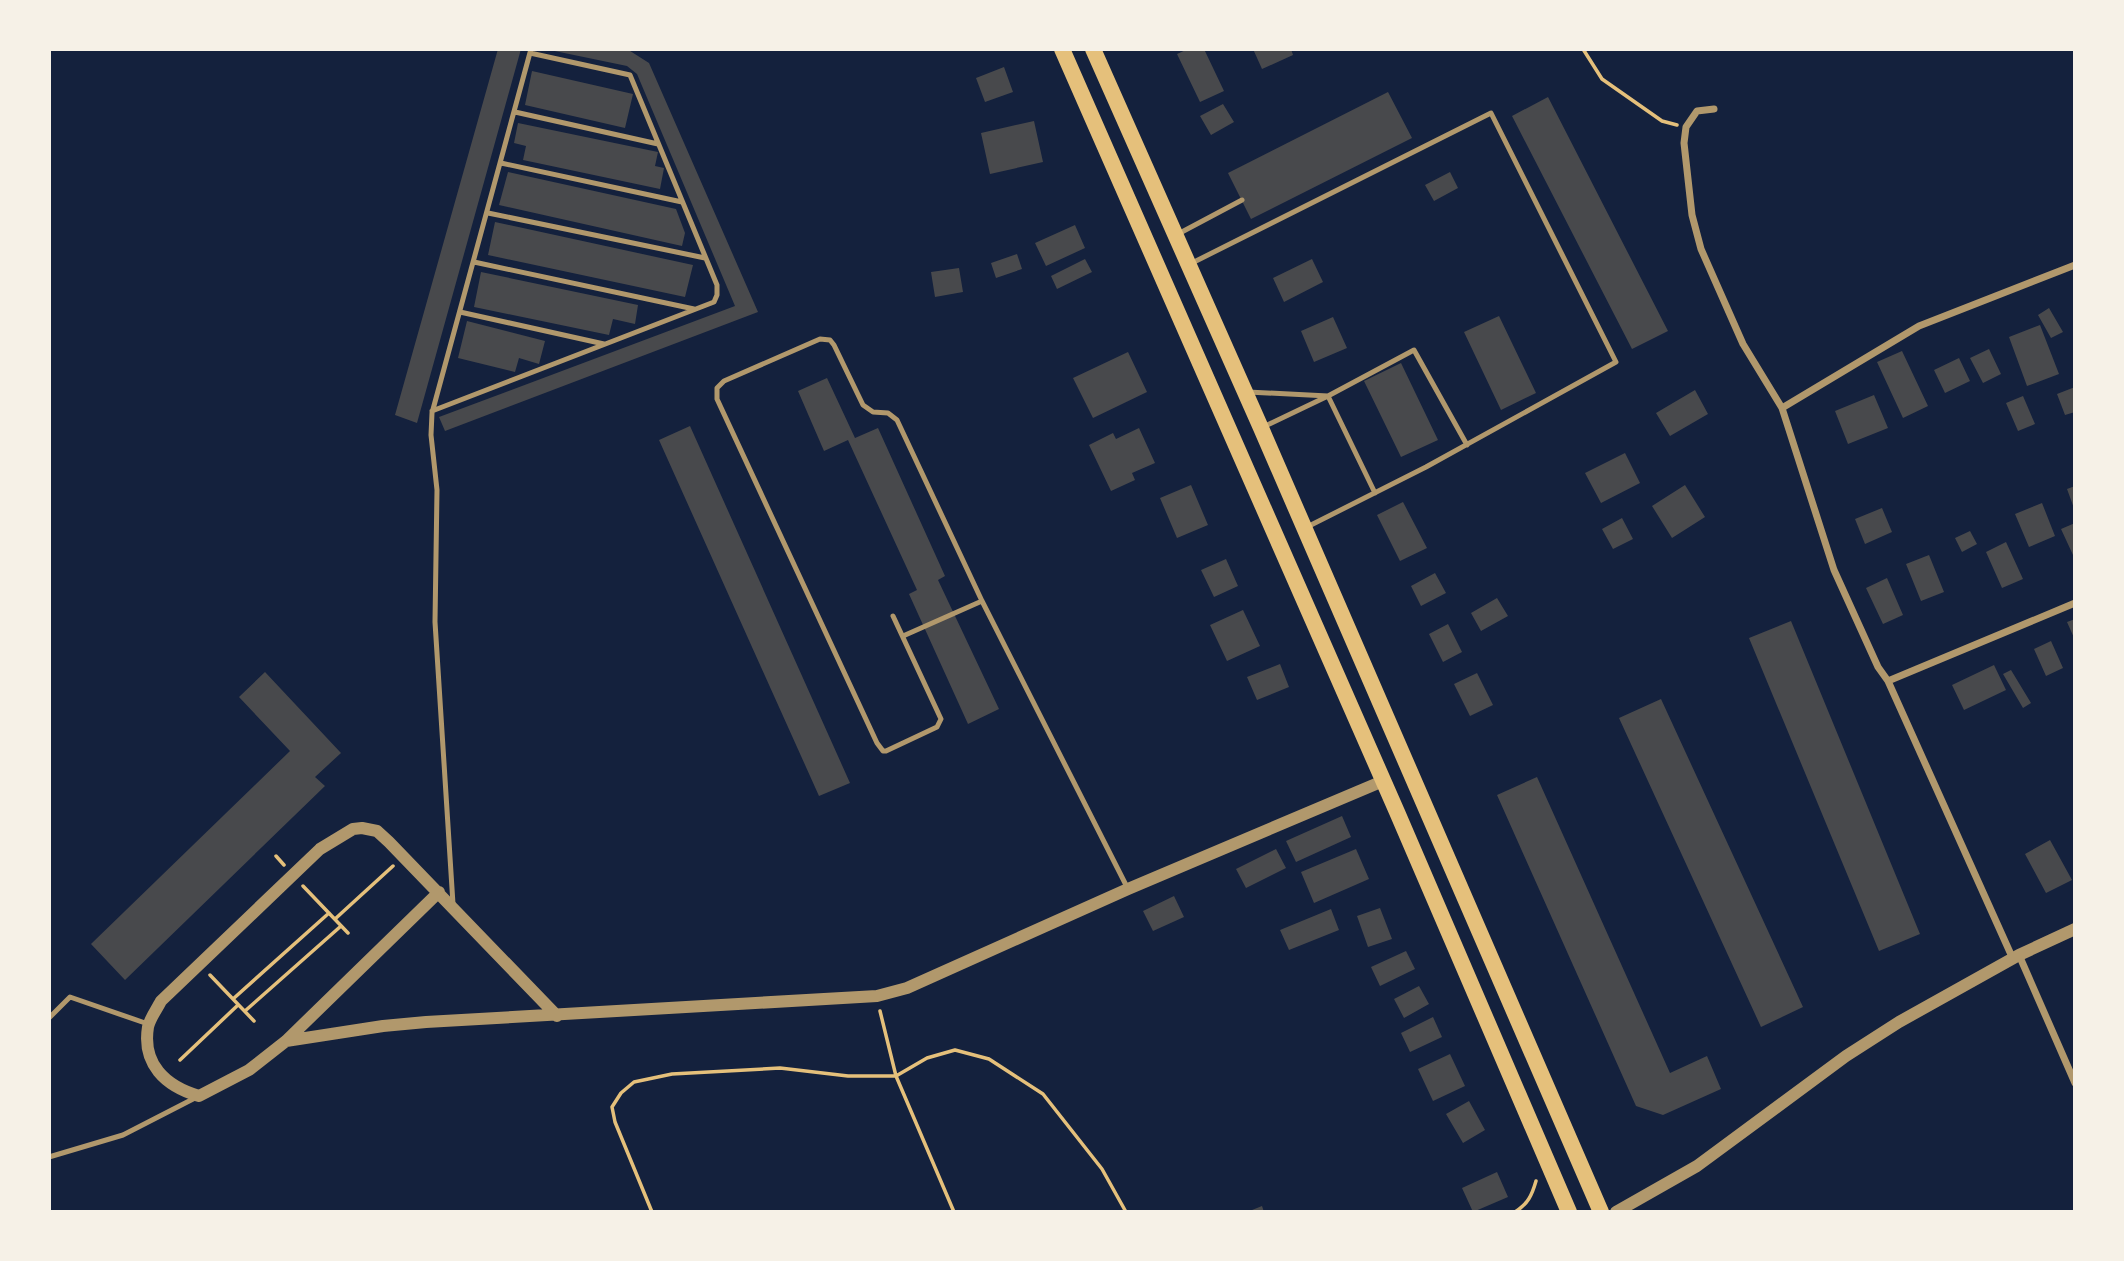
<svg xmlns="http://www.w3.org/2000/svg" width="2124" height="1261" font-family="Manrope,sans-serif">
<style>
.building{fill:#48494c}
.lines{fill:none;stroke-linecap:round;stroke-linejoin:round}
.path{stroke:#e5c07b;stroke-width:3.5}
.service{stroke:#b1986c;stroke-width:5}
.minor{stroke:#b1986c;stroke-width:7}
.tertiary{stroke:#b1986c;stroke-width:12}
.primary{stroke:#e5c07b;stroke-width:16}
</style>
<rect width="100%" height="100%" fill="#14213d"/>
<path class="building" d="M498,49H521L417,423L395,415Z
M545,49H627L649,63L758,312L445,431L439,417L735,306L637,74L627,66Z
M1188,49H1204L1224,91L1200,102L1177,54Z
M1253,49H1291L1293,55L1262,69Z
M1004,67L1013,92L985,102L976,78Z
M532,71L633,94L625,128L525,105Z
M1388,92L1412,138L1251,219L1228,173Z
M1548,97L1668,331L1632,349L1512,116Z
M1223,104L1234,122L1211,135L1200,116Z
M1034,121L1043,162L990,174L981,133Z
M518,123L658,152L655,166L664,168L660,189L523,160L526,146L514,143Z
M508,172L676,209L685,233L682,246L499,205Z
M1450,172L1458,188L1434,201L1425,185Z
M495,222L693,265L685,297L488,255Z
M1075,225L1085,248L1046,266L1035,243Z
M1017,254L1022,269L996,278L991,263Z
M1085,259L1092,272L1057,289L1051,276Z
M1312,259L1323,282L1284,302L1273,278Z
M959,268L963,292L935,297L931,272Z
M481,272L638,305L635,324L613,319L609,335L474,307Z
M2049,308L2063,332L2051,338L2038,315Z
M1499,316L1536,393L1501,410L1464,332Z
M1333,317L1347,348L1314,362L1301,331Z
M467,321L545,341L539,364L519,358L515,372L458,358Z
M2040,325L2059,374L2027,386L2009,337Z
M1989,349L2001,374L1983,383L1970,358Z
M1902,351L1928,406L1903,418L1877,362Z
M1128,352L1147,392L1093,418L1073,378Z
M1959,358L1970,381L1945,393L1934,370Z
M1401,363L1438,440L1401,457L1364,381Z
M827,378L855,438L878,428L945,576L938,580L999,709L968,724L909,594L917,590L848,440L824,451L798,391Z
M2075,387V412L2065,415L2057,394Z
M1695,390L1708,414L1670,436L1656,413Z
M1874,395L1888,428L1848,444L1835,411Z
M2023,396L2035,424L2018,431L2006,403Z
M690,426L850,783L819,796L659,440Z
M1139,428L1155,463L1132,473L1135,480L1111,491L1089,445L1113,433L1116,439Z
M1625,453L1640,483L1601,503L1585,473Z
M1191,485L1208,525L1177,538L1160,498Z
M1685,485L1705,517L1672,538L1652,506Z
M2075,486V511L2067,489Z
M1403,502L1427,548L1400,561L1377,515Z
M2042,503L2055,536L2029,547L2015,514Z
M1882,508L1892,532L1865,544L1855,519Z
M1622,518L1633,539L1613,549L1602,529Z
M2075,523V555H2073L2061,529Z
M1970,531L1977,544L1962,552L1955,538Z
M2006,542L2023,579L2002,588L1986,552Z
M1929,555L1944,592L1921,601L1906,564Z
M1226,559L1238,586L1214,597L1201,570Z
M1435,573L1446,593L1421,606L1411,586Z
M1887,578L1903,615L1883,624L1866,588Z
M1497,598L1508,616L1481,631L1471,613Z
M1243,610L1260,646L1227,661L1210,625Z
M2075,619V640L2067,622Z
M1791,621L1920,934L1879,951L1749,638Z
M1448,624L1462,652L1443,662L1429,634Z
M2051,641L2063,668L2046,676L2034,649Z
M1280,664L1289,687L1257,700L1247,677Z
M1994,665L2006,690L1964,710L1952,685Z
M2011,670L2031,703L2023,708L2003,674Z
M265,672L341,753L315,777L325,786L125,980L91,944L290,751L239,697Z
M1477,673L1493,705L1470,716L1454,684Z
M1661,699L1803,1007L1761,1027L1619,718Z
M1537,777L1670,1073L1707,1056L1721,1089L1663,1115L1636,1106L1497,795Z
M1342,816L1351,837L1296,862L1286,841Z
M2050,840L2072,880L2046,893L2025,854Z
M1276,849L1286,868L1246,888L1236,869Z
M1356,849L1369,879L1314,903L1301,872Z
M1174,896L1184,917L1153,931L1143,911Z
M1380,908L1392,939L1368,947L1357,916Z
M1331,909L1339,930L1289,950L1280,930Z
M1406,951L1415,969L1380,986L1371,967Z
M1419,986L1429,1004L1404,1018L1394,999Z
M1433,1017L1442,1037L1410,1052L1401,1033Z
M1450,1054L1465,1086L1433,1101L1418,1069Z
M1469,1101L1485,1130L1463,1143L1446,1114Z
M1497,1172L1508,1197L1473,1212L1462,1188Z
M1262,1206L1264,1212H1247Z"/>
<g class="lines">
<path class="path" d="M1583,49L1602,79L1662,121L1677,125
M276,856L284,865
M303,886L348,933
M335,919L393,866
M210,975L254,1021
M233,999L329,913
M245,1011L341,926
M880,1011L896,1076L954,1212
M180,1060L238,1005
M652,1212L615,1122L612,1107L621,1093L634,1082L672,1074L780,1068L848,1076H896L927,1058L955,1050L989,1059L1043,1094L1102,1169L1126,1212
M1515,1212C1528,1204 1532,1195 1536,1181"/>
<path class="service" d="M515,112L658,144
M501,163L682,202
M488,213L705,258
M1178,234L1242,200
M474,262L694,309
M1192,263L1491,113L1616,362L1426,467L1307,527
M460,312L604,344
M1248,392L1328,396L1414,350L1467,445
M432,411L714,302L717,295V285L630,75L530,53
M1263,427L1328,396L1375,493
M893,616L941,719L937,727L886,751H883L877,743L717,399V388L724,381L820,339L830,340L834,345L863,405L873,412L888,413L897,420L982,601L1128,889
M903,636L982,601
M453,904L435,622L437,490L431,435L432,413L531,49
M49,1018L70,997L148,1024
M49,1157L123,1135L195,1098"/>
<path class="minor" d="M1714,109L1697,111L1686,127L1684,143L1692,215L1701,249L1743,344L1782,408L1834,570L1878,667L1888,681L2013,959
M1782,408L1919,326L2075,265
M1888,681L2075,603
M2019,955L2075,1083"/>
<path class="tertiary" d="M439,892L286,1041L249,1070L199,1096C165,1086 142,1064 148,1027C150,1018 157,1009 161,1001L320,849L353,829L362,828L377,831L389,842L557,1016
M286,1041L383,1026L426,1022L877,996L907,988L1128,889L1383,781
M1616,1212L1697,1166L1846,1056L1899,1022L2019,955L2075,929"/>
<path class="primary" d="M1062,49L1397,812L1569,1212
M1093,49L1261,428L1601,1212"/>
</g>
<rect width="2124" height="1261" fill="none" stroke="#f6f1e7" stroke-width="102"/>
</svg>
